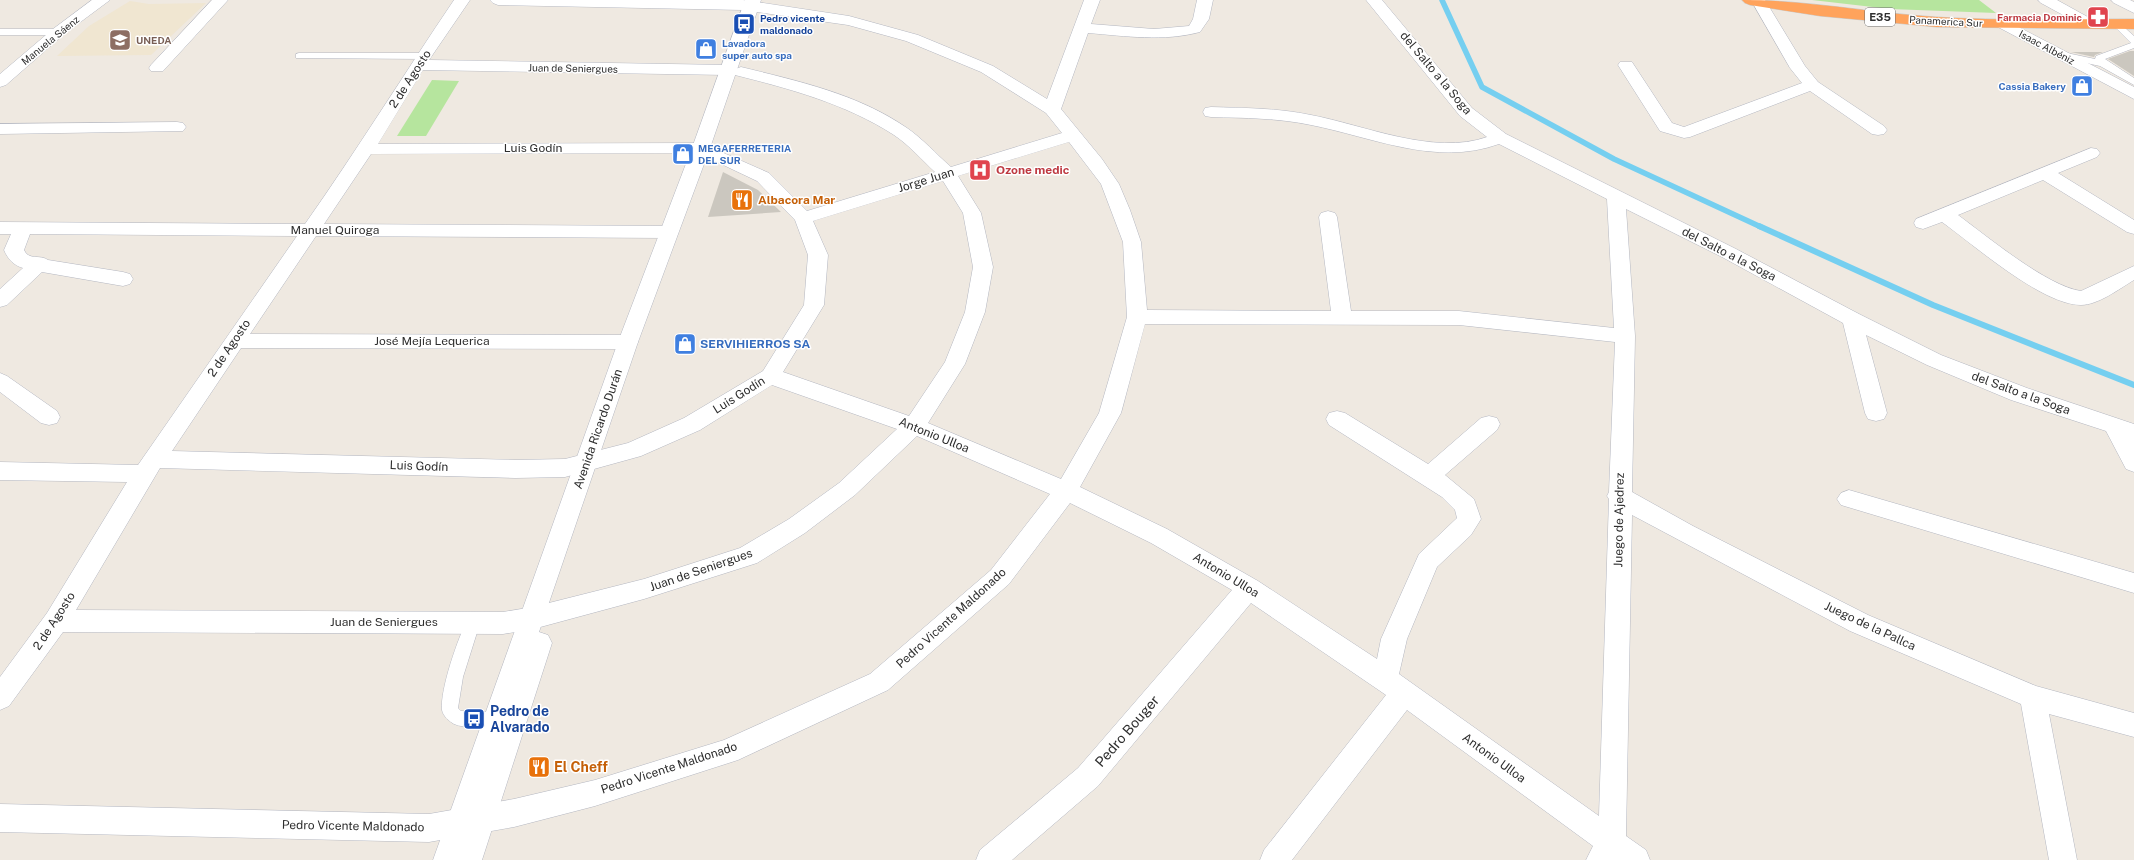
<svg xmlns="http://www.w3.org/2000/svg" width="2134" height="860" font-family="'Public Sans',sans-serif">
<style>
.education{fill:#f0e6d1}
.green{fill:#b6e59e}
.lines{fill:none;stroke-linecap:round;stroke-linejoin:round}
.stream-far1{stroke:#75cff0;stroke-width:5.5}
.stream{stroke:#75cff0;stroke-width:6}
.building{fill:#cbc7bf}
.lane-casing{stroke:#b4b7c1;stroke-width:1}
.street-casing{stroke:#b4b7c1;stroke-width:1}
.secondary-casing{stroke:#b4b7c1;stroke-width:1}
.highway-casing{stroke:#c9c9c9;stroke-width:1}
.lane{fill:#fff;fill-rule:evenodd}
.street{fill:#fff;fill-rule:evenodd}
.secondary{fill:#fff;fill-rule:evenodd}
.highway{fill:#ffa35c;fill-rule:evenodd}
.labels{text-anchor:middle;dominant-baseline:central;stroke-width:3;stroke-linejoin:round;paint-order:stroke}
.far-health-label{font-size:10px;font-weight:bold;fill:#be3a42;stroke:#fff;text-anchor:end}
.far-transit-label{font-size:10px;font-weight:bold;fill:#164399;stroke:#fff;text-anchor:start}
.far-street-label{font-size:10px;fill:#2e2e2e;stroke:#fff}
.far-education-label{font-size:10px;font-weight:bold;fill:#785e54;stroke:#fff;text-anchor:start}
.far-shop-label{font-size:10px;font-weight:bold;fill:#366cbe;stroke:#fff;text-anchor:start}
.shield{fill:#fff;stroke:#6d6d6d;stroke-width:1}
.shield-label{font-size:11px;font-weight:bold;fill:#2e2e2e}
.street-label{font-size:12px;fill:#2e2e2e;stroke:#fff}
.health-label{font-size:12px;font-weight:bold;fill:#be3a42;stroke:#fff;text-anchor:start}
.food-label{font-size:12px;font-weight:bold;fill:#c56008;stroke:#fff;text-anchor:start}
.shop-label{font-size:12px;font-weight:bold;fill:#366cbe;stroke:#fff;text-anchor:start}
.near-transit-label{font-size:14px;font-weight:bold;fill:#164399;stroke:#fff;text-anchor:start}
.near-street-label{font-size:14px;fill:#2e2e2e;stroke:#fff}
.near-food-label{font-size:14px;font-weight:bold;fill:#c56008;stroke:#fff;text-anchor:start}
</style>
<rect width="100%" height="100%" fill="#efe9e1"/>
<path class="education" d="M130,1L149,4L206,3L151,55L57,56L89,26Z"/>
<path class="green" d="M1812,0H1979L1996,13L1890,9Z
M432,80L459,81L426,136H397Z"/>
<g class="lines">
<path class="stream-far1" d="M1442,0L1482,87L1614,159L1761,227"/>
<path class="stream" d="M1759,226L1933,305L2134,385"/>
</g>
<path class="building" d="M2130,51H2134V76L2108,59Z
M2071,52H2103L2095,55L2094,57Z
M723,172L758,190L781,212L708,217Z"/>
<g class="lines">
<g class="lane-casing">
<path id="lane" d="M2117,21L2134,36V48L2105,59L2134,78V85L2100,66L2059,57L2057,55L2062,52L2095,59L2096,56L2131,43L2112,24Z
M0,29H58L63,32L58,35H0Z
M299,53H426L431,56L426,59L296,58V54Z
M473,617L478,618L480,623L463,677L458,708L461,711L497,712L503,714L505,719L503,724L497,726C485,726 465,729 454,724C449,721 443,716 442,710C440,689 458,638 468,618Z"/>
</g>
<g class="street-casing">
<path id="street" d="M92,0H110L63,35L6,85L0,87V74L53,29Z
M212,0H228L163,71H151L149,68L151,65Z
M454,0H470L429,60L728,65L735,69L741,67C798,81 858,94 907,128C923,139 936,154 951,167L1062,133L1046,113L981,72L906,41L848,25L743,10L498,5L493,3L490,0H743L849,16L918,35L993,66L1047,99L1084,0H1100L1091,24L1154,29L1189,26L1193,19L1197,0H1213L1209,19L1200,32C1163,42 1126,36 1088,33L1061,109L1102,159L1119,184L1130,210L1141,242L1147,310L1331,311L1319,217L1321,213L1328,211L1335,213L1337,217L1351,311H1459L1614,328L1607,199L1499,144C1436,167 1372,137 1311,125C1278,118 1244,118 1211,117L1205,116L1203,112L1205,108L1211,107C1244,108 1278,108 1311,115C1364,125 1434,156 1487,137L1460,116L1366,0H1382L1472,108L1506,134L1736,249L1859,314L1941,355L2027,388L2134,424V472L2126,469L2106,431L2011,400L1927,365L1866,335L1887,413L1884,419L1876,421L1868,419L1865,413L1843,323L1722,257L1626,209L1635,336L1632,492L1693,526L1868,615L2036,686L2134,713V737L2049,714L2077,860H2049L2021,704L1850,631L1632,515L1626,836L1646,850L1650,860H1586L1593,846L1407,710L1292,860H1260L1264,850L1386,695L1251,603L1098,786L1012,860H976L980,850L1078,768L1232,590L1151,543L1070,503L1009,584L888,690L738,760L595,806L514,827L429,842L0,832V804L429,814L514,799L595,780L724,740L870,674L991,570L1050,494L917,436L855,495L805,533L757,563L644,599L533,629L503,634L63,632L9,706L0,710V677L47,613L127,482L0,480V462L138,465L297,236L30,234L24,250C29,261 40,254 48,260L123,272L130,274L133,279L130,284L123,286L42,272L7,305L0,307V289L23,268C13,265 8,259 4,250L11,234H0V222L305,224C357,150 404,74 454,0ZM423,70L728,75L734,73L735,75C791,89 846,104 894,135C909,145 922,160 935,172L807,211L769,173L701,143L378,144ZM1069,142L1101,184L1123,242L1127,317L1099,413L1061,479L928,423L965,364L985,312L993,267L981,213L958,176ZM698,153L757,181L795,220L808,255L804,305L763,371L684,418L628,443L565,459L515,460L172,451L241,348L628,349L635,347L638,342L635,337L628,335L250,334L316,236L669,238L676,236L678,232L676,228L669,226L324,224L371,154ZM943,181L963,213L973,267L965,312L945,362L909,416L783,372L824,305L828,255L813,221ZM1145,324L1459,325L1615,342L1609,492L1607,496L1609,499L1599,816L1399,674L1407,639L1437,567L1471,535L1481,519L1474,499L1445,475L1497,430L1500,424L1497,418L1489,416L1481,418L1428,464L1345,413L1337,411L1329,413L1326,419L1329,425L1442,497L1455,510L1457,518L1419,554L1381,639L1377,659L1258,581L1167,529L1080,487L1121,413ZM772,385L897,429L839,483L789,519L740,548L644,579L533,607L503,612L76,610L160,468L515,478L565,477L641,456L700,430Z
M1751,0H1765L1805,66L1818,82L1884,126L1887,130L1884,134L1878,135L1872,134L1810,91L1690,137L1684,138L1660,131L1618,65L1620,62H1632L1672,123L1684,127L1802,83L1790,68Z
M2038,0H2057L2095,21L2098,24L2095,27H2085L2041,3Z
M2111,0H2130L2134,2V13L2114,3Z
M2003,19L2134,87V99L1998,27L1995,24L1998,21Z
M177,122L183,123L186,127L183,131L0,134V124Z
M2091,148L2097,149L2100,153L2097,157L2058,173L2134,220V234L2127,232L2043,180L1958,215C1988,237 2047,286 2081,291L2134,266V280C2119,289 2098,305 2081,305C2042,305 1974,245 1942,222L1923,229L1916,227L1914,223L1916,219Z
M0,373L7,376L57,411L60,417L57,423L49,425L41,423L0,392Z
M1849,490L2134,573V593L1841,505L1837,499L1841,493Z"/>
</g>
<g class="secondary-casing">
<path id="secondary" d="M745,0H761L710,148L638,342L539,632L548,635L552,643L482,860H433L618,342L692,148Z"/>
</g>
<g class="highway-casing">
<path id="highway" d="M1742,0C1807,0 1872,13 1936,17C2002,21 2068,19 2134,19V29L1937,27L1820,16L1750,5L1745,3Z"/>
</g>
<use href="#lane" class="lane"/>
<use href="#street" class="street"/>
<use href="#secondary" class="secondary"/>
<use href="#highway" class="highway"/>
</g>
<defs>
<g id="pharmacy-square" transform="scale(1.15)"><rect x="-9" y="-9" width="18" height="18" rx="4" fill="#e0444e" stroke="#fff"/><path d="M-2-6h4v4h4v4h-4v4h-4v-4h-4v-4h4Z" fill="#fff"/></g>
<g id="bus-square" transform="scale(1.15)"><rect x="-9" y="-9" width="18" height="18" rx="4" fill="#1a4fb4" stroke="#fff"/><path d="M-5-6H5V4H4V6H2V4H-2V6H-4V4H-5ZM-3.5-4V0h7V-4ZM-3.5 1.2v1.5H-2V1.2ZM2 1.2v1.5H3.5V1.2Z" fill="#fff"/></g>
<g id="school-square" transform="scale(1.15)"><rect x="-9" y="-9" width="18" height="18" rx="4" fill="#8d6e63" stroke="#fff"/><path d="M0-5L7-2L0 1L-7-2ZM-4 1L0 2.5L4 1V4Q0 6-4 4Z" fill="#fff"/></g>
<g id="shop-square" transform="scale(1.15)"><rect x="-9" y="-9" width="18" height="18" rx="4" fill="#3f7fe0" stroke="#fff"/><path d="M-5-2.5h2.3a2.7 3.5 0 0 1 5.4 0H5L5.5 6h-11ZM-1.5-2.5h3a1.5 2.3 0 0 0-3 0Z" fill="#fff"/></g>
<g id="hospital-square" transform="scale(1.15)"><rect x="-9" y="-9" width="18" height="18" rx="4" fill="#e0444e" stroke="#fff"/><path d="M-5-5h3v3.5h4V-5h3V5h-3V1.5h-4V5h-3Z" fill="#fff"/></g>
<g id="restaurant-square" transform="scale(1.15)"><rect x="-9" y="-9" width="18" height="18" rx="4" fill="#e8710a" stroke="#fff"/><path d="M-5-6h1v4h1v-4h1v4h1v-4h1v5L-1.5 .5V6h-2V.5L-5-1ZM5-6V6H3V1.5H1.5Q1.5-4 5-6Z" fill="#fff"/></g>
</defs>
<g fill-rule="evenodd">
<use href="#pharmacy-square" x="2098" y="17"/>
<use href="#bus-square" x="744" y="24"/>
<use href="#school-square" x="120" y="40"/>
<use href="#shop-square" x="706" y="49"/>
<use href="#shop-square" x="2082" y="86"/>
<use href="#shop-square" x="683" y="154"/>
<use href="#hospital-square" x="980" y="170"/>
<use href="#restaurant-square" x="742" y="200"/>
<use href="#shop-square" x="685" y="344"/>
<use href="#bus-square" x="474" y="719"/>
<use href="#restaurant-square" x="539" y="767"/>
</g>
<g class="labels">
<g class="far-health-label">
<text x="2082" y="17">Farmacia Dominic</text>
</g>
<g class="far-transit-label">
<text x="760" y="18">Pedro vicente<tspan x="760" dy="12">maldonado</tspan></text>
</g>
<g class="far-street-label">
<text transform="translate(1946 21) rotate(3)">Panamerica Sur</text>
<text transform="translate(50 40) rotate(-39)">Manuela Sáenz</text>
<text transform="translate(2047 47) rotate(28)">Isaac Albéniz</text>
<text transform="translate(573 68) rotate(1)">Juan de Seniergues</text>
</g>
<g class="far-education-label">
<text x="136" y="40">UNEDA</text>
</g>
<g class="far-shop-label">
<text x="722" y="43">Lavadora<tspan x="722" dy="12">super auto spa</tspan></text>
<text x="2066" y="86" text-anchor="end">Cassia Bakery</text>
<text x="698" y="148">MEGAFERRETERIA<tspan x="698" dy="12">DEL SUR</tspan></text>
</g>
<rect class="shield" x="1865" y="8" width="30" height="18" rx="3"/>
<g class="shield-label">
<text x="1880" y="17">E35</text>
</g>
<g class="street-label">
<text transform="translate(1436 73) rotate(50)">del Salto a la Soga</text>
<text transform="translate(410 79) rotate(-57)">2 de Agosto</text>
<text x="533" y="148">Luis Godín</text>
<text transform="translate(926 180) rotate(-17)">Jorge Juan</text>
<text x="335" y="230">Manuel Quiroga</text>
<text transform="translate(1729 254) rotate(27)">del Salto a la Soga</text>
<text x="432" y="341">José Mejía Lequerica</text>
<text transform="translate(229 348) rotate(-56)">2 de Agosto</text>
<text transform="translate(2021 393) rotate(20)">del Salto a la Soga</text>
<text transform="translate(739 395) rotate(-32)">Luis Godín</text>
<text transform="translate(598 429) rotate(-71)">Avenida Ricardo Durán</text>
<text transform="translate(934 435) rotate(22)">Antonio Ulloa</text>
<text transform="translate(419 466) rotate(2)">Luis Godín</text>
<text transform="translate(1619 520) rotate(-89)">Juego de Ajedrez</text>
<text transform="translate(701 570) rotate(-19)">Juan de Seniergues</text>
<text transform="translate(1226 575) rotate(31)">Antonio Ulloa</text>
<text transform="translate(951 618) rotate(-42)">Pedro Vicente Maldonado</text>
<text transform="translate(54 621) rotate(-57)">2 de Agosto</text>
<text x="384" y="622">Juan de Seniergues</text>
<text transform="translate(1870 626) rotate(25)">Juego de la Pallca</text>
<text transform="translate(1494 758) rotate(36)">Antonio Ulloa</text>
<text transform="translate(669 768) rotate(-18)">Pedro Vicente Maldonado</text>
<text transform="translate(353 826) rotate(1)">Pedro Vicente Maldonado</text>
</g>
<g class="health-label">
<text x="996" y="170">Ozone medic</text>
</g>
<g class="food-label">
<text x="758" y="200">Albacora Mar</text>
</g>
<g class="shop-label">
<text x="700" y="344">SERVIHIERROS SA</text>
</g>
<g class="near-transit-label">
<text x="490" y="711">Pedro de<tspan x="490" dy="16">Alvarado</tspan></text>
</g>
<g class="near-street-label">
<text transform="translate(1127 731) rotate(-49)">Pedro Bouger</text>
</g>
<g class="near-food-label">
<text x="554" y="767">El Cheff</text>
</g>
</g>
</svg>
